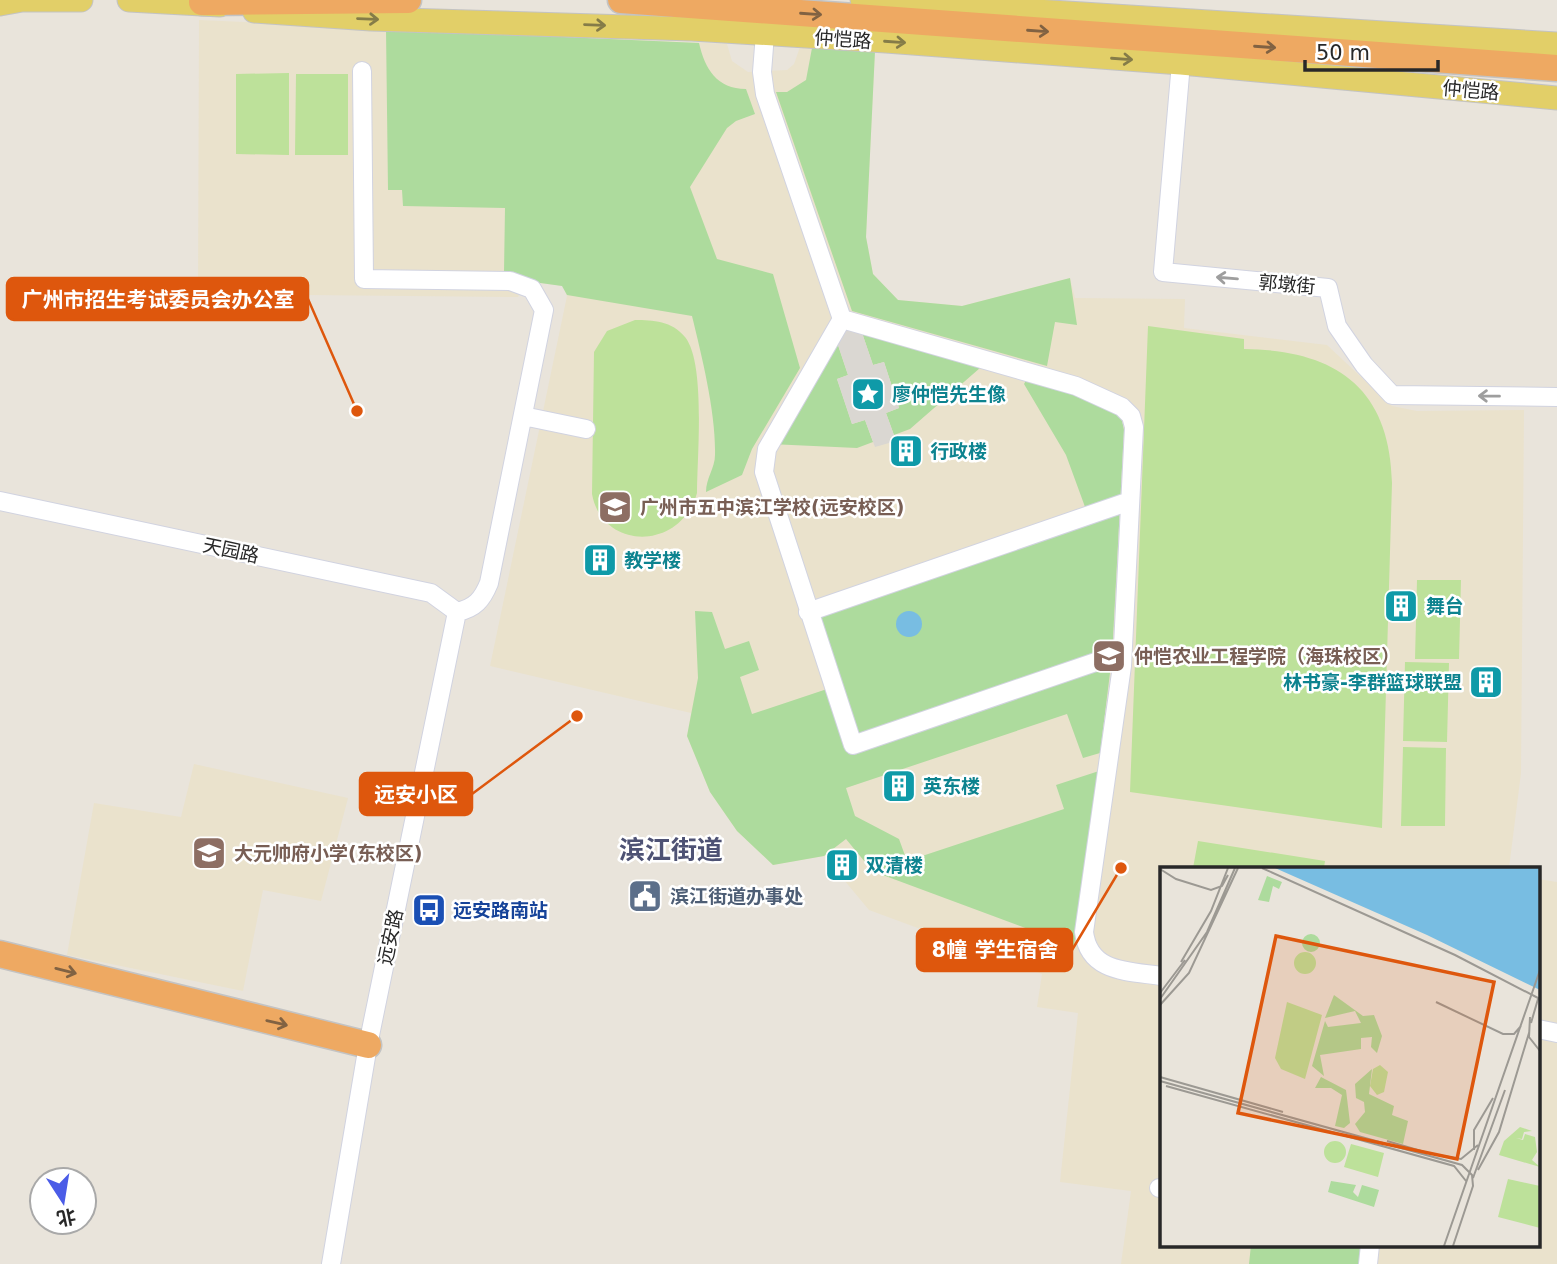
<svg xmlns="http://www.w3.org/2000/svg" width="1557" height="1264" font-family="'DejaVu Sans','Noto Sans SC',sans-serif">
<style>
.education{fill:#eae2cc}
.green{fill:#addb9d}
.pitch{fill:#bde19a}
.plaza{fill:#dad7d2}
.water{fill:#78bde2}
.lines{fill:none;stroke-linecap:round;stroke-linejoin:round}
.minor-casing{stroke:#d1d3e0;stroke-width:20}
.major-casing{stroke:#c3c3c3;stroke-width:25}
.highway-casing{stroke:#c3c3c3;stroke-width:29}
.minor{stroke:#fff;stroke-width:18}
.major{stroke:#e2cf68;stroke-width:23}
.highway{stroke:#eea962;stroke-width:26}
.oneway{stroke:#816242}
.oneway2{stroke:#857c48}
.oneway3{stroke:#9e9e9e}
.labels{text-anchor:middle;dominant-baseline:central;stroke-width:5;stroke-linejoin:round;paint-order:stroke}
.street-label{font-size:19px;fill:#282828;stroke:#fff}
.culture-label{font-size:19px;font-weight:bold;fill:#0d838f;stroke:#fff;text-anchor:start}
.education-label{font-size:19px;font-weight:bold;fill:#785e54;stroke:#fff;text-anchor:start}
.service-label{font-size:19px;font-weight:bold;fill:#4e5e75;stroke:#fff;text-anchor:start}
.transit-label{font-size:19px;font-weight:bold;fill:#164399;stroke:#fff;text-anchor:start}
.district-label{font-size:26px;font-weight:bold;fill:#4e5274;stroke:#fff}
.inset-road{fill:none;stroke:#9c9993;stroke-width:2}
.view{fill:#de570d;fill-opacity:0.15;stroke:#de570d;stroke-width:3.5}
.inset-edge{fill:none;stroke:#282828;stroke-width:3.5}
.leader{fill:none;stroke:#de570d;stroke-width:2.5}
.callout-dot{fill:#de570d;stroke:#fff;stroke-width:2.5}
.callout{fill:#de570d;stroke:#de570d;stroke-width:2.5}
.callout-label{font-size:21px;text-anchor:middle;font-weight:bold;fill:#fff}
</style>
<rect width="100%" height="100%" fill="#e9e4db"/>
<path class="education" d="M199,20L727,44L732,61L748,72L787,70L794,64L800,47L875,51L866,237L873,274L898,300L962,306L1070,278L1075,298L1185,299L1184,328L1327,345L1392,406L1417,411L1524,410L1521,773L1509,868L1162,869V1245H1538V879L1557,882V1264H1121L1131,1191L1060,1182L1078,1013L1037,1007L1042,974L869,910L824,856L773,865L737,831L710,792L687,736L691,713L490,666L567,296L563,286L526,281L518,297L198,294Z
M194,764L348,798L321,901L263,890L243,991L67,955L94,803L181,817Z"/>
<path class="green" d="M386,29L699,43C705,69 717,89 746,89L755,114L736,121L727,128L690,187L717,259L773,274L800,368L752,449L742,475L706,492C706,478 715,468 715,455C716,413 702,357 692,316L567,295L562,286L526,281L504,272L505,208L403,206L402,190H388Z
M812,48L875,51L866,237L873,274L898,300L962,306L1070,278L1077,325L1055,322L1047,366L852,311L776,92H787L806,80Z
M859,324L988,361L910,429L894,435L886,413L899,408L884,362L873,365Z
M834,333L848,375L837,379L852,424L865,420L873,442L857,448L770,444Z
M1028,377L1072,392L1121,416L1124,430L1112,657L1100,753L1083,758L1067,714L846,788L855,816L899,839L907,861L1064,809L1056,785L1099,771L1074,946L880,874L865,862L846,839L824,856L773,865L737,831L710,792L687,736L698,678L695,611L712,612L725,649L749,641L759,670L740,677L752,714L833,687L808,612L1088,515L1066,455L1024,384Z
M1251,1245H1371L1368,1264H1249Z"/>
<path class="pitch" d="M289,73V155L236,154V74Z
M296,74H348V155H295Z
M635,320C653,320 672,321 685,337C706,363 697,457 697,493C680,552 602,550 592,494L594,352L607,331Z
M1148,326L1244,339V349C1335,350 1390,387 1392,483L1382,828L1130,792Z
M1417,580H1461L1459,659H1415Z
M1405,662L1449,663L1447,742L1403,741Z
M1403,747L1446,748L1445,826H1401Z
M1198,841L1325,861L1324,868H1193Z"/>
<path class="plaza" d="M859,324L873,365L884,362L899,408L886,413L896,441L875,447L865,420L852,424L837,379L848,375L834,333Z"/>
<path class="water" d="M896 624a13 13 0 1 1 26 0a13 13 0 1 1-26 0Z"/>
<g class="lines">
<g class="minor-casing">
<path id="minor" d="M765,34L762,72L765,94L842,319L1076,386L1122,407L1131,416L1134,427L1122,666L1084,932C1089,973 1128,971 1162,976
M1181,63L1163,272L1328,288L1337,326L1364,365L1392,395L1557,397
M362,71L364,279L510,281L532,289L544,310L489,583C482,600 475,608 457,612
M842,319L767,449L764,472L853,745L1122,653
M523,416L586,429
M0,501L431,593L457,612
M808,612L1130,501
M1538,1029L1557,1033
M1159,1188H1162
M331,1264L368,1045L457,612
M1368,1264L1370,1245"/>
</g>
<g class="major-casing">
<path id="major" d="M129,0L220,5
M862,0L1557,44
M0,4L22,0H81
M254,11L371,19L692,29L886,41L1181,63L1557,98"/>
</g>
<g class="highway-casing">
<path id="highway" d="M621,0L1557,68
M202,2L408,0
M0,954L368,1045"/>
</g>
<use href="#minor" class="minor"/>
<use href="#major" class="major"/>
<use href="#highway" class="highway"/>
</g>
<defs><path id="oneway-shaft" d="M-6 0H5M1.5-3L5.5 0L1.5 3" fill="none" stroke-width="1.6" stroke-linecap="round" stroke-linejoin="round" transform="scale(1.75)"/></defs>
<g class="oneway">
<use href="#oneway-shaft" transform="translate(811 14) rotate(4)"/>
<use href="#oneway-shaft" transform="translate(1038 31) rotate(4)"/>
<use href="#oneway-shaft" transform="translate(1265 47) rotate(4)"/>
<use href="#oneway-shaft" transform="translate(66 971) rotate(14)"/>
<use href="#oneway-shaft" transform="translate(277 1023) rotate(13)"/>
</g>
<g class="oneway2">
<use href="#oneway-shaft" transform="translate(368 19) rotate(2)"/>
<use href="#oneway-shaft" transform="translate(595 25) rotate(2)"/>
<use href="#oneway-shaft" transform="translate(895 42) rotate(4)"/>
<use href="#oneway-shaft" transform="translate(1122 59) rotate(4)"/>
</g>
<g class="oneway3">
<use href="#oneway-shaft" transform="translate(1227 278) rotate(-175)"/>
<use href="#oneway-shaft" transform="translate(1489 396) rotate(-179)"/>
</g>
<defs>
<g id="sight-square" transform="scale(1.75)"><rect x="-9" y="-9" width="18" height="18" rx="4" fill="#0f9aa8" stroke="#fff"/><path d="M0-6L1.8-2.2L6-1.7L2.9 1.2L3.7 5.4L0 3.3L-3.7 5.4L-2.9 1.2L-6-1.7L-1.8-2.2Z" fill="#fff"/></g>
<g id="building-square" transform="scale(1.75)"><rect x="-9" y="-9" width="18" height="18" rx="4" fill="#0f9aa8" stroke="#fff"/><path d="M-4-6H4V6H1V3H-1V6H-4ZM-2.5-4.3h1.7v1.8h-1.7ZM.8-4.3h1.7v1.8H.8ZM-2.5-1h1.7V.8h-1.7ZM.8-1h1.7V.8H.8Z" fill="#fff"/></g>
<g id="school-square" transform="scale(1.75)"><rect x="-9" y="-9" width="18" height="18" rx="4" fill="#8d6e63" stroke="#fff"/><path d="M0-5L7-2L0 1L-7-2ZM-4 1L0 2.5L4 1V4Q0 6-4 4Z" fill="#fff"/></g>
<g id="university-square" transform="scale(1.75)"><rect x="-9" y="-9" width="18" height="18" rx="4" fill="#8d6e63" stroke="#fff"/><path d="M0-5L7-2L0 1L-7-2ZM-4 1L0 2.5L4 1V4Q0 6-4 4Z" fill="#fff"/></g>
<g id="civic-square" transform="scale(1.75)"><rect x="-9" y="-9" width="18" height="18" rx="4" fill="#5c6f8a" stroke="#fff"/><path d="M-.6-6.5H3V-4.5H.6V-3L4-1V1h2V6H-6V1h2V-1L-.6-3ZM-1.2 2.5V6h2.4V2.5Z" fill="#fff"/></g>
<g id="bus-square" transform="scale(1.75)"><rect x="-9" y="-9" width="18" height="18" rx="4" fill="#1a4fb4" stroke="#fff"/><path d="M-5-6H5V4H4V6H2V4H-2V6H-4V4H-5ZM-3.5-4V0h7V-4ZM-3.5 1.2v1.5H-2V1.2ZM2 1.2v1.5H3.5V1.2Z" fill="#fff"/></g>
</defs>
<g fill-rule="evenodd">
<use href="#sight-square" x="868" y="394"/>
<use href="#building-square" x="906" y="451"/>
<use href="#school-square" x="615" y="507"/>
<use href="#building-square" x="600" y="560"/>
<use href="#building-square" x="1401" y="606"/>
<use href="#university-square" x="1109" y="656"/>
<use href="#building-square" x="1486" y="682"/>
<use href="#building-square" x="899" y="786"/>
<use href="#university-square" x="209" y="853"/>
<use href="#building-square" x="842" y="865"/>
<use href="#civic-square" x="645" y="896"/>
<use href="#bus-square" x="429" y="910"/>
</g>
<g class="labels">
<g class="street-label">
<text transform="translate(843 39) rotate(4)">仲恺路</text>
<text transform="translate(1471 90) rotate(5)">仲恺路</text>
<text transform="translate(1287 284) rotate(5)">郭墩街</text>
<text transform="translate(231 550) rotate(12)">天园路</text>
<text transform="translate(390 937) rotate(-78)">远安路</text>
</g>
<g class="culture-label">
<text x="892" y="394">廖仲恺先生像</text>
<text x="930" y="451">行政楼</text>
<text x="624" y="560">教学楼</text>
<text x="1426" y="606">舞台</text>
<text x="1462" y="682" text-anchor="end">林书豪-李群篮球联盟</text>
<text x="923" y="786">英东楼</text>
<text x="866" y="865">双清楼</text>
</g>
<g class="education-label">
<text x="640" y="507">广州市五中滨江学校(远安校区)</text>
<text x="1134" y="656">仲恺农业工程学院（海珠校区）</text>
<text x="234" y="853">大元帅府小学(东校区)</text>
</g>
<g class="service-label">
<text x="670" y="896">滨江街道办事处</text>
</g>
<g class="transit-label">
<text x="453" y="910">远安路南站</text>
</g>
<g class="district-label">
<text x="671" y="850">滨江街道</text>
</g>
</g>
<g transform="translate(1160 867)">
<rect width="380" height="380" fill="#e9e4db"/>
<path d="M107,9L122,15L119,22L113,19L109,35L98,33ZM142 76a9 9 0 1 1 18 0a9 9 0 1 1-18 0ZM174,128L203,149L214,148L222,169L217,186L211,180L212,170L201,171V182L160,188L164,209L152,199L165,154L168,160L201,156L195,144L165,151ZM212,202L209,227L234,239L232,248L248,254L243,277L200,265L195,257L205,245L204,235L196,231L195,217ZM161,210L186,223L190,256L184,261L175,259L182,228L171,221H155ZM171,314L196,318L193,325L198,330L202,318L219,323L214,340L168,325Z" fill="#addb9d"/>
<path d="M134 96a11 11 0 1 1 22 0a11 11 0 1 1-22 0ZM127,135L162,148L145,212L121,202L115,191ZM220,198L228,205L224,225L217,228L210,219L213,202ZM360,260L372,264L364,265L362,272L356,271L363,273L365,267L375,270L377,285L372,293L380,300L339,288L344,274ZM164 285a11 11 0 1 1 22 0a11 11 0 1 1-22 0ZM191,277L224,286L218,310L184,300ZM348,312L380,319V361L338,350Z" fill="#bde19a"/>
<path d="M115,1H380V123L267,68Z" fill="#78bde2"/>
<path class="inset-road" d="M102,1L295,88L380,132M0,2L16,12L51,23L62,19L68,8M21,95L51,44L68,1M0,126L25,93M0,132L47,65L75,1M276,135L343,167H354L361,159M0,138L29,106L78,1M370,150L369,170L380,184M371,156L378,132M0,210L123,245M0,214L302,298L312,308L313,319L293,379M6,219L294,299L306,314M227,274L268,286M314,283V263L333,231M278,288L301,292L318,278M318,303L339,265L369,166M313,311L345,223M284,379L380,103"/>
<path class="view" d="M116,69L334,115L297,292L78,246Z"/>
<rect width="380" height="380" class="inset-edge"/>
</g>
<path class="leader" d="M357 411L308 299M577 716L472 794M1121 868L1072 950"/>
<g class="callout-dot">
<circle cx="357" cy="411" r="7"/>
<circle cx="577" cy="716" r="7"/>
<circle cx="1121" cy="868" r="7"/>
</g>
<g class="callout">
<rect x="7" y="278" width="301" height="42" rx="7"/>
<rect x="360" y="773" width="112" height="42" rx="7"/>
<rect x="917" y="929" width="155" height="42" rx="7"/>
</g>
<g class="callout-label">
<text x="158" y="307">广州市招生考试委员会办公室</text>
<text x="416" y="802">远安小区</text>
<text x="995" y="957">8幢 学生宿舍</text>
</g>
<g transform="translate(63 1201) rotate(168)"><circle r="33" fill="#ffffff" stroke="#a9a9a9" stroke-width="2"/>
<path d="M0-5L12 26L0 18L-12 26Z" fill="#4b5ce7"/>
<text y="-10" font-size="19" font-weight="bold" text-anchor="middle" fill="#282828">北</text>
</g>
<path d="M1305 60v10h133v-10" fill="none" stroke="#282828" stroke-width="3.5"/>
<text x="1316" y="60" font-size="21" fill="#282828" stroke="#ffffff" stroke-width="5" paint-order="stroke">50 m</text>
</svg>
